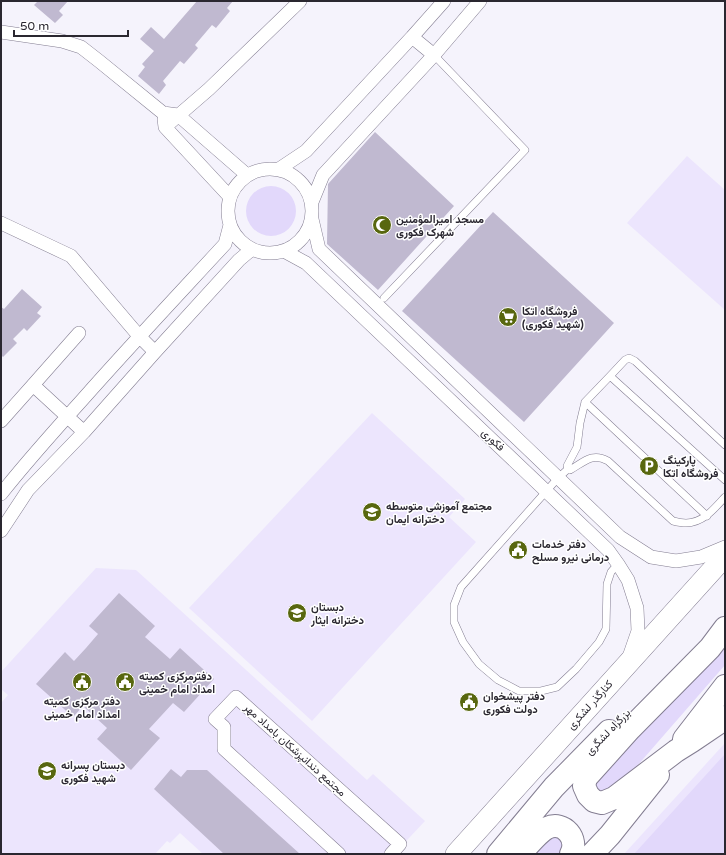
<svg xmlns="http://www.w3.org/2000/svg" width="726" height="855" font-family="'Varela Round',Vazirmatn,sans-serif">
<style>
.built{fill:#ece5fd}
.green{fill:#e2d8fb}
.building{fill:#c0b9d0}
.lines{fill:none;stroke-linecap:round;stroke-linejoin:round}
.lane-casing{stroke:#837d91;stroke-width:8}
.street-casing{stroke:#837d91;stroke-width:14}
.primary-casing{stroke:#837d91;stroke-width:22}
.highway-casing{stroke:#837d91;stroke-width:24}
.lane{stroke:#fff;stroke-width:7}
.street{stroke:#fff;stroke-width:13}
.primary{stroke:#fff;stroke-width:21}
.highway{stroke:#fff;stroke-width:22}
.labels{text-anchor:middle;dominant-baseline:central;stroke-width:3;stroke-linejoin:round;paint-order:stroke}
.poi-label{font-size:11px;font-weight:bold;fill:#2a2730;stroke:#fff;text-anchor:start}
.street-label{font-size:11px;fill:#2a2730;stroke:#fff}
</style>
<rect width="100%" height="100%" fill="#f5f3fc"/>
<path class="built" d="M687,156L725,190V310L627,223Z
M372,413L465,499L449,517L476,542L312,721L189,608Z
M96,568L136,570L367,780L373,774L425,821L394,854H203L180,833L170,843L167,841L155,854H1V703L8,695L1,689V672Z
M725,743V854H624Z"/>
<path class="green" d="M246 211a25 25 0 1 1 50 0a25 25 0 1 1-50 0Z
M725,636V665L617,789L598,793L593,782Z
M725,754V852L723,854H634Z
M545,837H563L566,854H529Z"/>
<path class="building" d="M38,1H68L59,11L63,15L55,23L34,5Z
M197,1H233L227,8L230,11L216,28L212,25L195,45L198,48L184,64L180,61L163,81L166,85L159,94L138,76L145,67L142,64L154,51L140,39L151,27L164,39Z
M375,132L454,206L378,290L327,244L328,184Z
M493,212L614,323L524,422L402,311Z
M22,289L42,307L37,313L41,316L27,331L24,328L13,339L17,343L3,357L1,355V307L4,309Z
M119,593L155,626L145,637L170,659L180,648L214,679L184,712L173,703L149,729L160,738L131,770L97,739L107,728L83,706L73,717L36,684L65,652L74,661L86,648L98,634L89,626Z
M171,769L181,777L187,770H207L300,854H224L154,789Z"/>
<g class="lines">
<g class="lane-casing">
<path id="lane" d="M384,298L525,150L434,55
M610,376L725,480
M585,402L707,516
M568,469L567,466L577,447L580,423L585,402L610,376L625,360L629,358L635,361L725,445
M618,564L611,572L607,584L606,629L599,642L576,669L557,687L541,691H519L498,680L479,664L463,642L454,622V605L461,587L558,478L568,469L570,470C584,462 592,452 608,461L673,521C677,522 682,523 686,523C703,523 714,509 725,497"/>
</g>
<g class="street-casing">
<path id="street" d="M1,32L62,41L81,47L99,61L163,113L178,115L247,175
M412,37L434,55
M164,119L165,127L230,197
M165,127L209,89L300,1
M228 211a42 42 0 1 1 84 0a42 42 0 1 1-84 0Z
M279,169L306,151L412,37L444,1
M312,202L323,175L434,55L480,1
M312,219L319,249L620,537L651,557L676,561L701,557L725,547
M1,223L71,256L139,336L155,352
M284,251L306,263L608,550L618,564L628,580L637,608L638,631L629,657
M33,385L84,432
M1,421L33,385L79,333
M1,494C27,461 55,430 83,399C129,347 177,296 225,244L230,225
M1,531L28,490L84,432L155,352L239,260L252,249
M339,854L224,749V727L215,719L236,697L400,844L391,854"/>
</g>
<g class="primary-casing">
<path id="primary" d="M456,854L725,556"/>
</g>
<g class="highway-casing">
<path id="highway" d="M725,628L710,648L630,729L586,778L584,786L588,795L594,801L602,803L614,798L676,751L692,741L720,722L725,717
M684,739L725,686
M498,854L554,787L609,731
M520,854C527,847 539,832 547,828C564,820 579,839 571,854
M592,854L610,835L658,775"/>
</g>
<use href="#lane" class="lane"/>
<use href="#street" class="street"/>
<use href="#primary" class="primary"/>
<use href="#highway" class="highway"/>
</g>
<defs>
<g id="mosque-disc" transform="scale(1)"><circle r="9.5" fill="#58670f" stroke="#fff"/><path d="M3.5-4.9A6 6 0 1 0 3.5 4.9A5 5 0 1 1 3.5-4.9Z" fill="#fff"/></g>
<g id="supermarket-disc" transform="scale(1)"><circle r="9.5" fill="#58670f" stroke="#fff"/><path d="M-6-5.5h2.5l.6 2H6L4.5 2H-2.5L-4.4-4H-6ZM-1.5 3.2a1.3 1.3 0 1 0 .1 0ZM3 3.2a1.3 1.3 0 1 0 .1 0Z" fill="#fff"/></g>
<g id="parking-disc" transform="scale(1)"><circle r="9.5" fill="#58670f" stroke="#fff"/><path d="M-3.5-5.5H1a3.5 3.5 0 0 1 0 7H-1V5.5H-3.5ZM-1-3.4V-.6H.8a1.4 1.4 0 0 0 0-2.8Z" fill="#fff"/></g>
<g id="school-disc" transform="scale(1)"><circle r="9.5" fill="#58670f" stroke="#fff"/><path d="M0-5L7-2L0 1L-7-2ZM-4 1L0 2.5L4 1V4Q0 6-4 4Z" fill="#fff"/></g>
<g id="civic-disc" transform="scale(1)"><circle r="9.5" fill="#58670f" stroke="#fff"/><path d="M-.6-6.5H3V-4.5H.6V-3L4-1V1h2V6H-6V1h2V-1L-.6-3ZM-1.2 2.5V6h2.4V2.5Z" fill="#fff"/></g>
</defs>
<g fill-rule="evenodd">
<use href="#mosque-disc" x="382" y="225"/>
<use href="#supermarket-disc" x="508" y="317"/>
<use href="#parking-disc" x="649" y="466"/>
<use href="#school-disc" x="372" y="512"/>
<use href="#civic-disc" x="518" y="550"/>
<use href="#school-disc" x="297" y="613"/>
<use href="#civic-disc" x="82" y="682"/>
<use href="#civic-disc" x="125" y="682"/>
<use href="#civic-disc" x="469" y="702"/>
<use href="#school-disc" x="47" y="771"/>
</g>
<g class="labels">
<g class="poi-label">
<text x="396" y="219">مسجد امیرالمؤمنین<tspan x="396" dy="13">شهرک فکوری</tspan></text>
<text x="522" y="311">فروشگاه اتکا<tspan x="522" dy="13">(شهید فکوری)</tspan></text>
<text x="663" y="460">پارکینگ<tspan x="663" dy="13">فروشگاه اتکا</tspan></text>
<text x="386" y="506">مجتمع آموزشی متوسطه<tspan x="386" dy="13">دخترانه ایمان</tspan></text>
<text x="532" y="544">دفتر خدمات<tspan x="532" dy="13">درمانی نیرو مسلح</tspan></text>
<text x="311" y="607">دبستان<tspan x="311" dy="13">دخترانه ایثار</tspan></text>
<text x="139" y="676">دفترمرکزی کمیته<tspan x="139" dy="13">امداد امام خمینی</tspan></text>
<text x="483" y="696">دفتر پیشخوان<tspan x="483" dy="13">دولت فکوری</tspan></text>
<text x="82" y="701" text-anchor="middle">دفتر مرکزی کمیته<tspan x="82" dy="13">امداد امام خمینی</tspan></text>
<text x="61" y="765">دبستان پسرانه<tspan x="61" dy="13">شهید فکوری</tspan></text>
</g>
<g class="street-label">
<text transform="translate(493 440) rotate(43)">فکوری</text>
<text transform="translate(590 705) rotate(-48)">کنارگذر لشکری</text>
<text transform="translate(608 732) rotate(-46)">بزرگراه لشگری</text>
<text transform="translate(295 750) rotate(42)">مجتمع دندانپزشکان بامداد مهر</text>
</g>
</g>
<rect width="726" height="855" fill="none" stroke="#2a2730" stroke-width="4"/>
<path d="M14 30v6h114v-6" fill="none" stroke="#2a2730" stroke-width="2"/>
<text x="20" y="30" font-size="12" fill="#2a2730" stroke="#ffffff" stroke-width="3" paint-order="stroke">50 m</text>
</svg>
